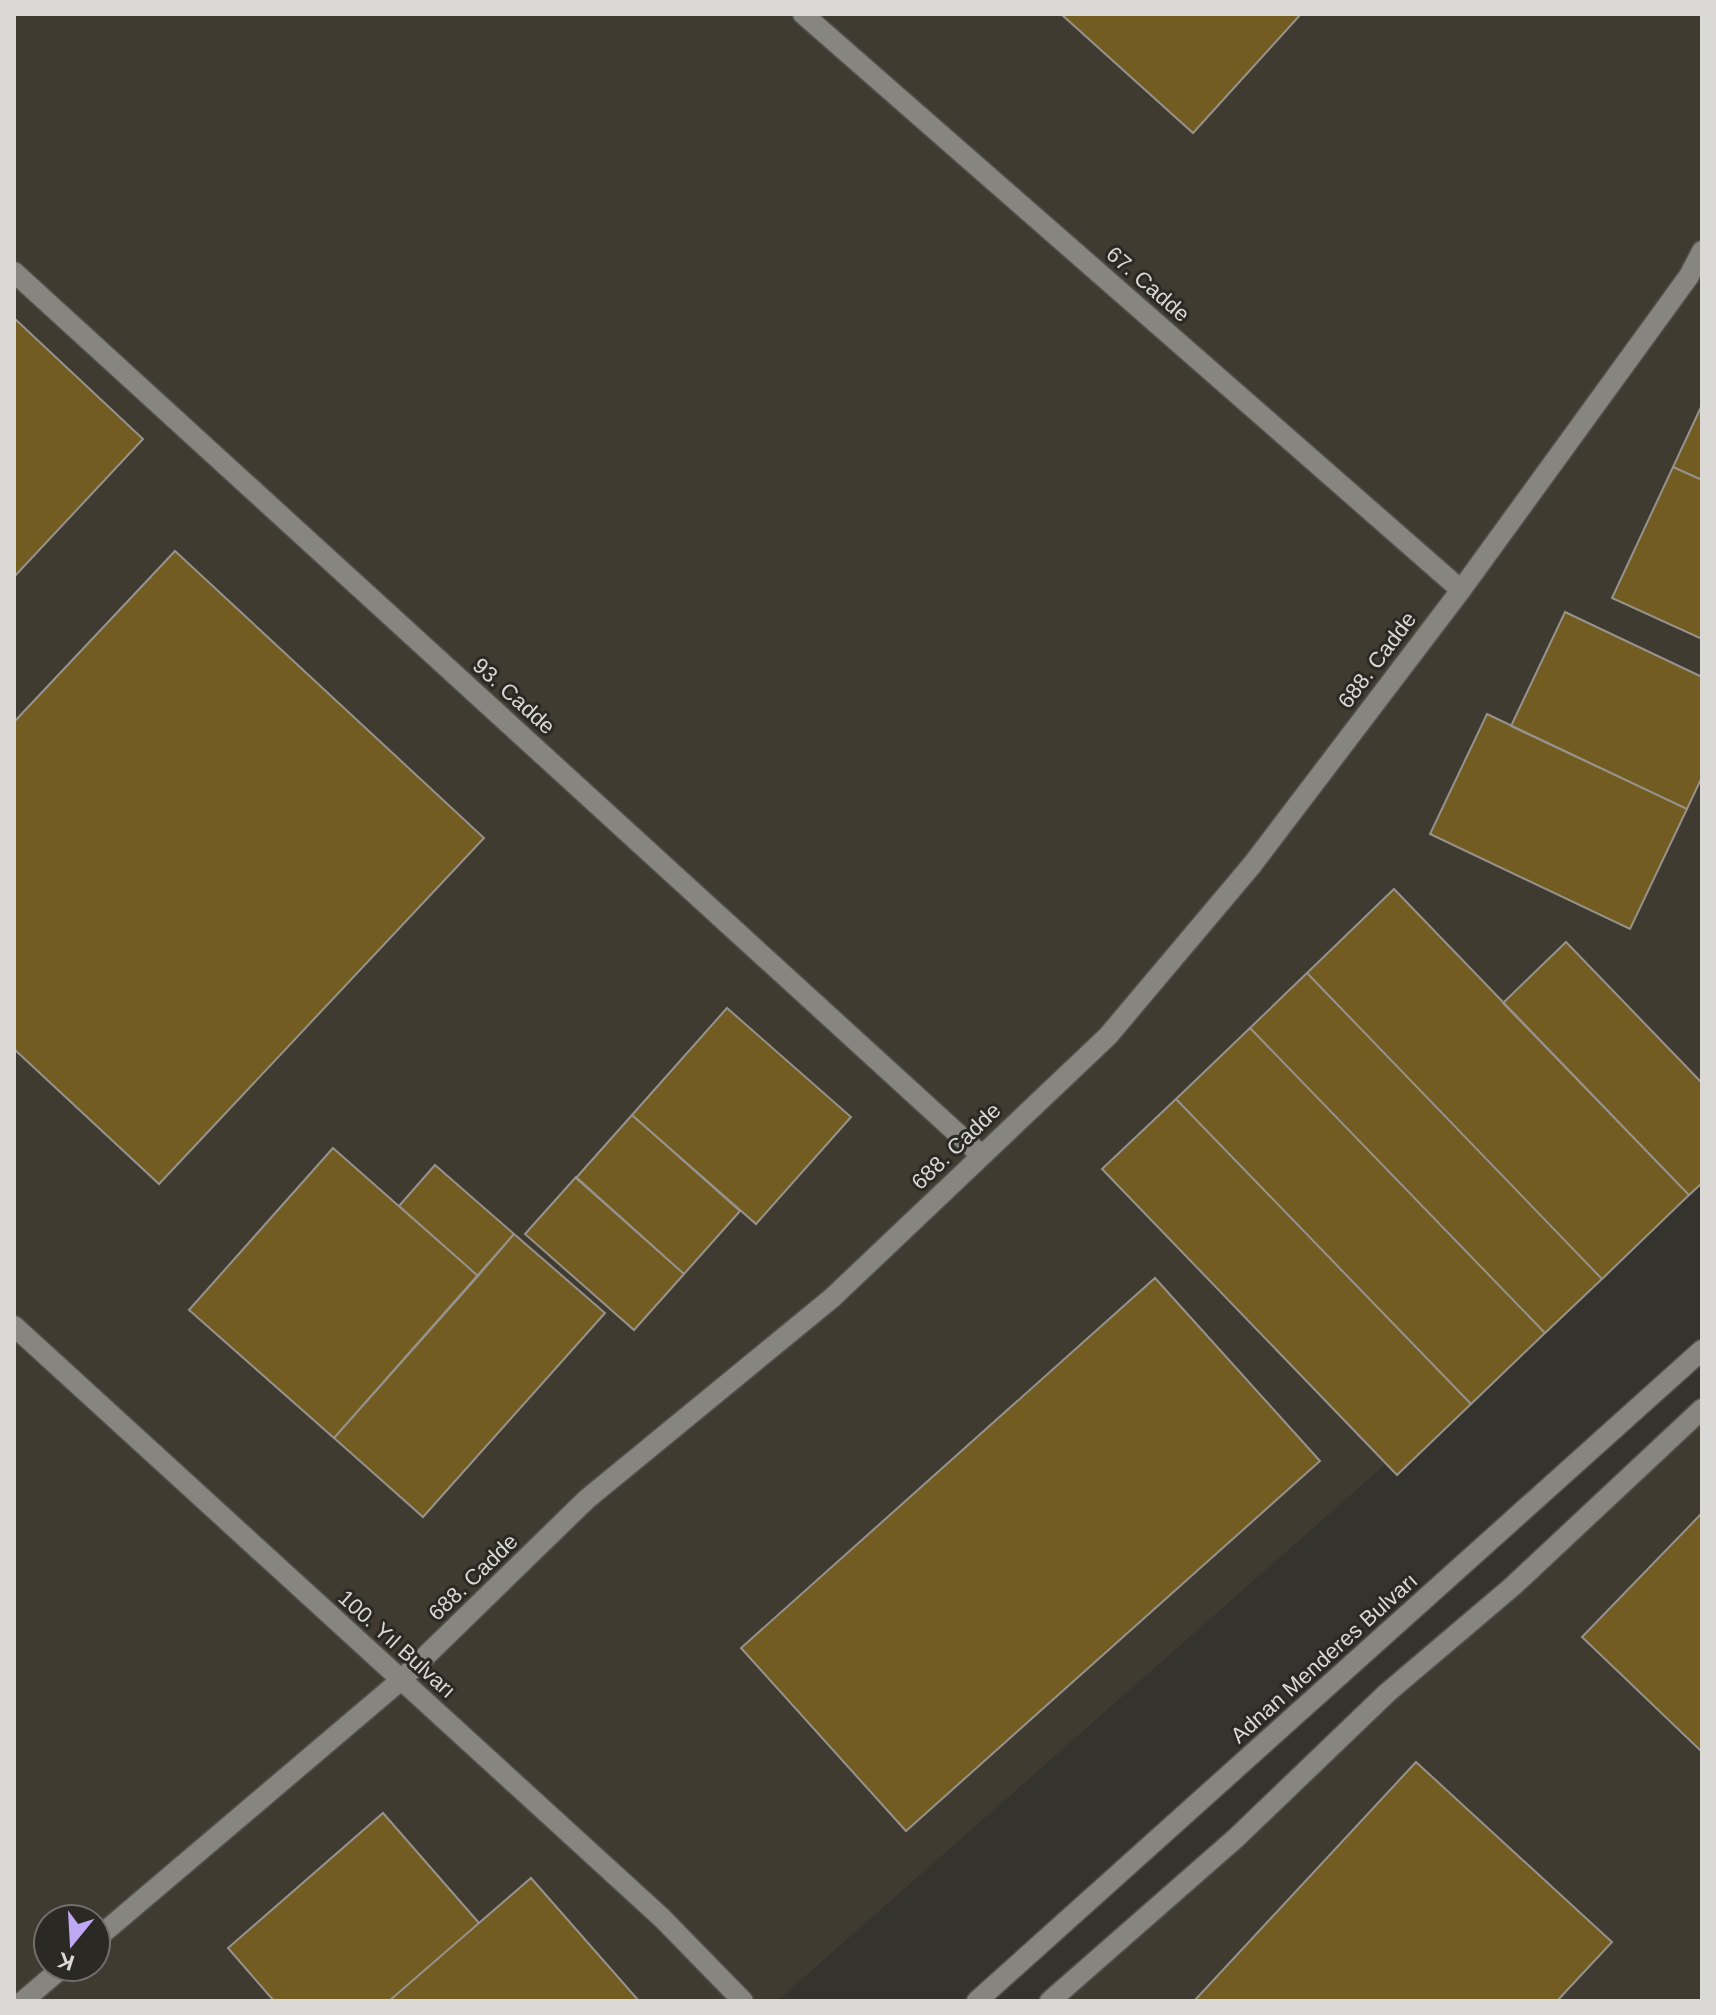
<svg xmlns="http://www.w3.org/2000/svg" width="1716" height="2015" font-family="Helvetica,sans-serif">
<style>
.built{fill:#403b31;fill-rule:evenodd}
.building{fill:#735c22;stroke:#96938d;stroke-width:2}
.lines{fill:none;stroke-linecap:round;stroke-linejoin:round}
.minor-casing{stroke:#52504c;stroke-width:23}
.minor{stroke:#87857f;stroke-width:20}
.labels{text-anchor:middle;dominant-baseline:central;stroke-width:6;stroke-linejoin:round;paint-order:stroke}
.street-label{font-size:22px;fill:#dbd9d6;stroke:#2b2924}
</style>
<rect width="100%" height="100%" fill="#35332e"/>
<path class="built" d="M14,14H1702V1185L777,2001H14ZM48,1919H96V1967H48Z
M1702,1424V2001H1058Z"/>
<path class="building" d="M1061,14H1301L1193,133Z
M14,318L143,439L14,577Z
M1702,405V480L1673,467Z
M1673,467L1702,480V639L1612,598Z
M175,551L484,838L159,1184L14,1049V722Z
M1565,612L1702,677V777L1687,809L1511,726Z
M1487,714L1687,809L1630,929L1430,834Z
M1394,889L1689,1195L1602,1279L1307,973Z
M1566,942L1702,1083V1183L1689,1195L1503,1003Z
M1307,973L1602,1279L1545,1333L1250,1028Z
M727,1008L851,1117L756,1224L632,1115Z
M1250,1028L1545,1333L1471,1404L1176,1099Z
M1176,1099L1471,1404L1397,1475L1102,1169Z
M632,1115L740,1211L684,1274L576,1178Z
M333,1148L478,1276L334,1438L189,1310Z
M435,1165L514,1234L478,1276L399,1206Z
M576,1177L684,1274L634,1330L525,1234Z
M514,1234L605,1313L423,1517L334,1438Z
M1155,1278L1320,1461L906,1831L741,1648Z
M1702,1513V1752L1582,1637Z
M1416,1762L1612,1942L1557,2001L1195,2000Z
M383,1813L479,1923L389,2001H274L228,1948Z
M531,1878L639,2001H389L479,1923Z"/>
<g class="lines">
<g class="minor-casing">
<path id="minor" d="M803,14L1461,590
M14,272L981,1155
M14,1326L662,1918L743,2001
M96,1939L401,1680L587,1499L832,1298L1108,1036L1252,865L1461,590L1689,276L1702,251
M23,2001L63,1967
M977,2001L1702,1350
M1050,2001L1236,1838L1387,1693L1513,1586L1702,1409"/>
</g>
<use href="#minor" class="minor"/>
</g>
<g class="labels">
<g class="street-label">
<text transform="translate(1148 284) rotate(41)">67. Cadde</text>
<text transform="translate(1377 660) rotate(-53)">688. Cadde</text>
<text transform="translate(514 696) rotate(42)">93. Cadde</text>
<text transform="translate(956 1146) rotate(-44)">688. Cadde</text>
<text transform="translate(473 1577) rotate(-44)">688. Cadde</text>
<text transform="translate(397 1644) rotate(42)">100. Yıl Bulvarı</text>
<text transform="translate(1324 1658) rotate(-42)">Adnan Menderes Bulvarı</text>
</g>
</g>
<rect width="1716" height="2015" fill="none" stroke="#dbd9d6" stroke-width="32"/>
<g transform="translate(72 1943) rotate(198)"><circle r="38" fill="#2b2924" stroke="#716f6b" stroke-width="2"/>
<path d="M0-6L14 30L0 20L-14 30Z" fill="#bfa9f4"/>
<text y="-12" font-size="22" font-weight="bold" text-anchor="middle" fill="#dbd9d6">K</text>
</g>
</svg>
